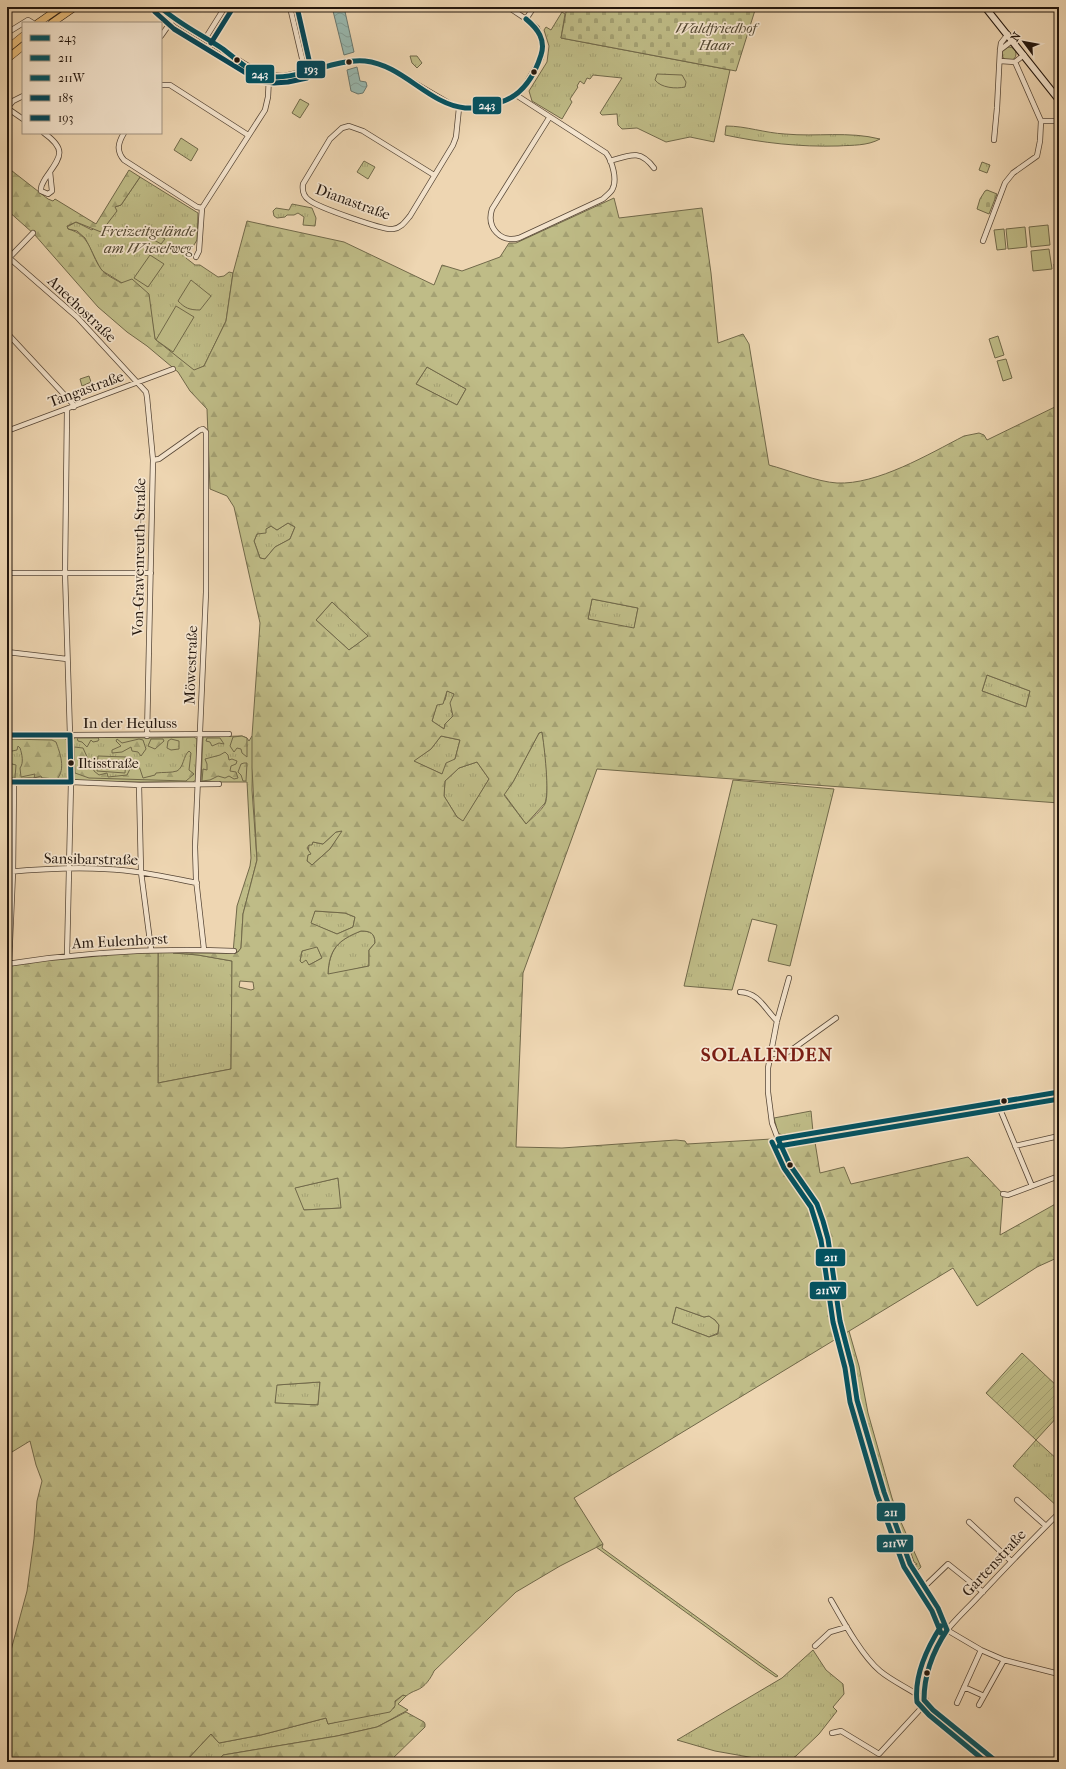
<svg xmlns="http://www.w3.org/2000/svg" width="1066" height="1769" font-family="'IM FELL French Canon',serif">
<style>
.grass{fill:url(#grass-tufts);stroke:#71694a}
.forest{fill:url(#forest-firs);stroke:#71694a;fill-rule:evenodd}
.cemetery{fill:url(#cemetery-stones);stroke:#71694a}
.garden{fill:url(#garden-furrows);stroke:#71694a}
.pitch{fill:#bfbc87;stroke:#71694a}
.water{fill:url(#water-waves);stroke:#6a786f}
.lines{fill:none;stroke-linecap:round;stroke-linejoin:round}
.minor-casing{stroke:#564636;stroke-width:6}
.tertiary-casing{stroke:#564636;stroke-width:7}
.secondary-casing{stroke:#23160d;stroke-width:8}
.primary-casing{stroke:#23160d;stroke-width:8}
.minor{stroke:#f4e4cd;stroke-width:4.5}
.tertiary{stroke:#f4e4cd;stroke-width:5.5}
.secondary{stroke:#f4e4cd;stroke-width:6}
.primary{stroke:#e7bb79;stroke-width:7}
.bus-1-casing{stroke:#f4e4cd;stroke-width:8}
.bus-2-casing{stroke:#f4e4cd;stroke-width:8}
.bus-3-casing{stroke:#f4e4cd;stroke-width:8}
.bus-4-casing{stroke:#f4e4cd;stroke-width:8}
.bus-5-casing{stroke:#f4e4cd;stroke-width:8}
.bus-1{stroke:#005262;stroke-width:5}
.bus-2{stroke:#005262;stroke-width:5}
.bus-3{stroke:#005262;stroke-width:5}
.bus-4{stroke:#00465a;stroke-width:5}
.bus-5{stroke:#00465a;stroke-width:5}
.bus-dot{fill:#23160d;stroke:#f4e4cd;stroke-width:1.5}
.labels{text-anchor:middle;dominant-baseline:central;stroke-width:3.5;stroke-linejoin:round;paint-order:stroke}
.bus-label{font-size:14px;fill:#23160d;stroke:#f4e4cd;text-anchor:start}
.park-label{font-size:15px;font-style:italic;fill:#524832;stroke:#f4e4cd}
.street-label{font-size:15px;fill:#23160d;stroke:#f4e4cd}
.district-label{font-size:19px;font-weight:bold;letter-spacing:1px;fill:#7a1f14;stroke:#f4e4cd}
.line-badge{stroke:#f4e4cd;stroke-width:1.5}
.badge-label{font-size:11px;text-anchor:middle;font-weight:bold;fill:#fff}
</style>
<defs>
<pattern id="grass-tufts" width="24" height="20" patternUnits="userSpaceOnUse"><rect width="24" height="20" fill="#bfbc87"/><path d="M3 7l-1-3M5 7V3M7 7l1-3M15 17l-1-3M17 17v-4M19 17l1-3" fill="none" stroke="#a4a173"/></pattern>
<pattern id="forest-firs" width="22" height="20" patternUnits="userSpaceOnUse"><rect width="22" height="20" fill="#bfbc87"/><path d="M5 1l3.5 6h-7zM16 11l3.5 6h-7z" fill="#a4a173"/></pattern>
<pattern id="cemetery-stones" width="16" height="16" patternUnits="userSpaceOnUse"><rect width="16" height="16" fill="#bfbc87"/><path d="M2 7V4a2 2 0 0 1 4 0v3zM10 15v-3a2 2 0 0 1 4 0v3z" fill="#a4a173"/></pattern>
<pattern id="garden-furrows" width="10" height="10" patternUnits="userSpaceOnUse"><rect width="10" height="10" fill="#bfbc87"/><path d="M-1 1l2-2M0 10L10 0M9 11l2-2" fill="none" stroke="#a4a173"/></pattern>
<pattern id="water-waves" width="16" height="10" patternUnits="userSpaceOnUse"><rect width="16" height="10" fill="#99b9b0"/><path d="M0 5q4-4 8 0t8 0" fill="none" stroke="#849e96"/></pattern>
</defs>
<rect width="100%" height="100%" fill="#eed6b2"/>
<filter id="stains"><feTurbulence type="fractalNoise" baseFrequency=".005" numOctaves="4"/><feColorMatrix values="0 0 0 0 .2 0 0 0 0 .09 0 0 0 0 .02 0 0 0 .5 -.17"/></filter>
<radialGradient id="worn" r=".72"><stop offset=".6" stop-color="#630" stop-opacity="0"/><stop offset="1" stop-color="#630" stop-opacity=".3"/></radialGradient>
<path class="grass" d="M562,12L565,14L561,38L730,70L714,142L690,137L666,142L637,128L622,129L618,125L617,114L602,115L600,113L622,78L593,75L590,79L587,78L584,84L580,81L577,86L578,87L570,99L572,102L562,119L532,101L529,91L547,62L549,46L544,30L546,27L551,30Z
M1002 54a7 7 0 1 1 14 0a7 7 0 1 1-14 0Z
M410,56H417L422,63L417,68L412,63Z
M300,99L309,104L300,118L292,113Z
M726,126C746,126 765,133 785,134C817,137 848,131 880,139C867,146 853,145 838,146C799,147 763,143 725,135Z
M181,138L198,149L191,161L174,150Z
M364,161L375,167L368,179L357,172Z
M982,162L990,165L987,173L979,170Z
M140,177L198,213L197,240L186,258L195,265H200L218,277L224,276L229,272L233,273L226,321L204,366L194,371L155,339L148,294L122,283L101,270L85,238L77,231L68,229L67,227L76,222L92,230L115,207L121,205Z
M292,204L312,208L316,218L315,226L303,225L304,217L298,213L294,215H287L285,217L277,218L274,216L273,211L276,208L289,210Z
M427,367L466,389L457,405L416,384Z
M89,376L91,382L82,386L80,379Z
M288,523L295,527L290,539L275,547L265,559L260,558L254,541L257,534L271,526L277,530Z
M592,599L638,608L634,629L588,619Z
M332,602L369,636L349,650L316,620Z
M987,675L1030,691L1026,707L982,691Z
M447,691L455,694L451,711L454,716L445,724L444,729L432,721L437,704L445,700Z
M542,732C545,748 550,789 545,803L526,824L504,794L513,782L539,733Z
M242,736L247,738L249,741L252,736L253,739L252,790L257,860L243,914L241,948L238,952L233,953L237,906L250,866L251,858L247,782H201L203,737Z
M441,736L460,740L455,759L442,774L413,761L431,749Z
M7,737L64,738L67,740L68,777L66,779L7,780Z
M77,737L153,738L194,737L197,739L196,780L193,782H92L74,780L73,739Z
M477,762L489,779L463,822L457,817L444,796L445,781L459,768Z
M733,780L834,789L790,966L768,961L777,925L752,919L732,990L684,986Z
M342,831V832L330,849L312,865L307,861L309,845L313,842L323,844L336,832Z
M315,911L345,913L355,917L353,927L337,934L310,923Z
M361,931C370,931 375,933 375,943L369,950V966L328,975C329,949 338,940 361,931Z
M317,946L322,958L309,965L302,963L300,961L302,951Z
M158,951L198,955L232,961L231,1069L158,1083Z
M811,1111L813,1132L784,1136L778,1133L774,1118Z
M338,1178L342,1208L303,1210L294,1188Z
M676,1307L704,1317L709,1316L715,1320L719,1325L718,1333L709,1337L672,1323Z
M849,1331L859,1366L868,1413L892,1498L900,1520L921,1567L918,1570L915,1565L917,1564L914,1562L909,1547L906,1546C897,1529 893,1509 886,1493L874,1449L863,1414L854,1366L847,1344L846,1332Z
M839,1336L847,1368L855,1412L893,1539L898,1551L901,1552L910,1570L914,1575L911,1577L894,1548L890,1537L854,1419L836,1338Z
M320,1382L318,1405L275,1403L276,1385Z
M1036,1440L1059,1461V1508L1013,1466Z
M603,1544L602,1548L778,1676L776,1677L760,1666L596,1547Z
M813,1650L826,1670L843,1684L844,1694L833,1707L837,1711L819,1734L796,1756L786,1762H777L715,1751L677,1740L782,1678Z
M403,1695L406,1696L398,1704L408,1710L377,1727L337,1736L223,1755L217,1762H185L211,1734L219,1743L261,1735L326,1718L328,1724L394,1708L395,1702Z"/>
<path class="forest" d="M7,167L48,199L53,201L55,199L96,224L129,170L140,177L121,205L115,207L117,211L101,232L76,222L67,226L68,229C91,235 89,252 101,269C105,275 115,279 121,283L132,279L149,294L155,339L194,370L204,366L226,321L233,273L247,221L344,242L434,285L442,265L462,271L500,257L509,243H516L614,198L619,218L702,208L711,273L718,343L743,334L749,344L769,465C788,470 818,482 837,483C877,485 929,454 964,436L979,433L984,435L987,440L1059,405V803L597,769L523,973L516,1147L562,1148L676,1140L685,1141L687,1144L772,1139L774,1142L814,1136L820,1173L844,1167L851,1184L968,1157L1003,1194L1000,1235L1059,1202V1257L1037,1267L977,1306L953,1268L574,1498L603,1544L560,1566L516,1592L434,1671C431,1678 425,1687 417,1690C412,1692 410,1693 406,1696L403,1695L395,1701V1706L390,1712L328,1724L326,1718L261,1735L219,1743L211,1734L185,1762H7V1665L27,1591L34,1539L37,1501L42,1481L36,1465L30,1441L7,1455V966L69,957L158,951V1083L231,1069L232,961L198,955L173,953H233L238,952L241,948L243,914L257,860L252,768V736L260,623L234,507L227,496L210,489L207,409L190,391L178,372L147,346L127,332L98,307L34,234L7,210ZM427,367L466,389L457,405L416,384ZM288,523L295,527L290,539L275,547L265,559L260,558L254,541L257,534L266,533V529L271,526L277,530ZM592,599L638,608L634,628L588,619ZM332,602L368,636L349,650L316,620ZM987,675L1030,691L1026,707L982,691ZM447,691L454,694L450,703L453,716L445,724L444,729L432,721L437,705L443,704ZM542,732C544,744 550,795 545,804C541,811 532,818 526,824L504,795L513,782L539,733ZM441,736L460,740L455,759L446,763L442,774L414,761L431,749ZM477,762L489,779L463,821L457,817L444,796L445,781L459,768ZM342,831L330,849L312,865L307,861L308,855L311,854L307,848L309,845H312L313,842L323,844L336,832ZM315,911L345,913L355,917L353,927L337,934L311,923ZM361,931C370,931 375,933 375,943L369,950V966L328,974C329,949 338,940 361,931ZM317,947L322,958L309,965L306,960L302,963L300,961L302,951ZM240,981L253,982L254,989L251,990L239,987ZM338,1178L341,1208L304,1210L295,1188ZM676,1307L704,1317L709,1316L715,1320L719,1325L718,1334L709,1337L672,1323ZM320,1382L318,1405L275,1403L277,1385Z
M242,736L247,738V757L242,753L241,749L237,748L234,752L230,746L233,737Z
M77,738H98L99,739L98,741L93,742L91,740L87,747L82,742L78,741Z
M207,738H220L224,744L219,743L212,746L210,742L206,741Z
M7,739L52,740L56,742C60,753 66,769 57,779L42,778L41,776L34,778L35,774L21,777L20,768C24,763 22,754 20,748L18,746L17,750L7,752Z
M117,739L122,743L139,739L143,740L146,749L141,756L138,752L132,751L131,747L122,752L112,753V750L121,746L116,741Z
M151,739H163L164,741L155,749L148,746Z
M171,739L179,741V749L171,750L167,748L168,741Z
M74,747L83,748L88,759L92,761L91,765L90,766H93L94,771L99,775L107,773L108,777L127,775L132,765L139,766L143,778L155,775L156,773C163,772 171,773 177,771C184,767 183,756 189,751L191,753L189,770L194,774L186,781L89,778L75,773Z
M225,752L228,755L229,760L232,759L237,761L236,764L231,766L230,771L236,772L238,778L234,779L229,776L225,778L218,776L210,780L202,781L203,769L207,770V764L205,759L220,755Z
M7,757L12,764L16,765L15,778H7Z
M244,763H247L246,781H243L241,775L238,772L241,764Z
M406,1712L424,1722L425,1724V1727L389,1762H217L223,1755L337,1736L377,1727Z"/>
<path class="cemetery" d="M567,7H756L736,71L561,38Z
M987,190L997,194L989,214L977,209L980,199L985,191Z"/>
<path class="garden" d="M1022,1353L1059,1388V1415L1036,1440L986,1393Z"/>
<path class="pitch" d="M657,74L682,75L686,82L685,87C676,89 661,88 655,80Z
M1048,225L1050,245L1031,247L1029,227Z
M1025,227L1027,247L1008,249L1006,229Z
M1004,229L1006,249L997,250L994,230Z
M152,232L165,239L161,244L149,237Z
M1049,249L1052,269L1033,271L1031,251Z
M150,255L164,264L148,287L134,278Z
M1054,264H1059V284H1056Z
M191,280L211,296L200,310C189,310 185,308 178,301Z
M176,306L194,317L173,352L156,340Z
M998,336L1004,355L995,358L989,339Z
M1006,359L1012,378L1003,381L997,361Z
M98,756L126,757L125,773L97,771Z"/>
<path class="water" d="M332,7H344L354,52L344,55Z
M357,67L360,81L366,82L367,86L363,93L358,94L351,91L347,70Z"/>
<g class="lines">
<g class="minor-casing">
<path id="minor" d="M160,7L178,23L263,75L284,76L349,61H370L389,68L454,106L468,108L507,100L516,95L523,89L541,58L543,45L537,28L526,19L508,7
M290,7L305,71
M526,19L534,7
M7,33L28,20L33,23
M161,36L173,19
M205,39L225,7
M1000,50L1013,40
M1000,61L1015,62L1024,55
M161,85H170L248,135
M516,95L606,153C612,161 618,180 612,190C610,193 606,196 603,199L519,238C501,243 486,228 492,209L549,118
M7,108L13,101L23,96
M7,108L23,119
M1041,121H1059
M44,133C69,151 59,158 45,179C43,183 40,186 41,191L48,194L52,191L50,172
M124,133C118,143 116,151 124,160L197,207L202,208
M994,140L997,108L1000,50L1001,43L1008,34
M610,161C630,155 640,149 654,168
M434,175L363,131L349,126L342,128L330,139L303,184C302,191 303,196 309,200C317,207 385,231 393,229C401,228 405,222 410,216L453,145L456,137L459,108
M983,241L1005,183L1013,173L1037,156L1040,141L1041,121L1015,62
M7,256L77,317L146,392L147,397L153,460L147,736
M196,257L199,251L202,208L265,110L268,97L269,77
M8,259L33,233
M7,333L72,403L74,407
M67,410L65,573L70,735L229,734
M7,431L173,369
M153,460L159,459L200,430L203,429L206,432V592L195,847L196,879L204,950
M7,573H151
M8,573L9,431
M7,652L67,659
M139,785L141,872L151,949
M7,872C40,869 73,867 105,869C136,870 166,877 197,883
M67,956L71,782L140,785L219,784
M7,964C83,952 158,948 234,951
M9,964L13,872L14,781
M789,978L777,1021L768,1068V1092L772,1123L784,1155L810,1193L817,1204L823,1221L828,1239L840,1321L852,1367L857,1400L884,1492L894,1523L910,1564L938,1608L947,1630
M740,992C759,993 764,1008 777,1021
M771,1054H779L790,1051L836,1018
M997,1102L1032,1186
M778,1139L1059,1092
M1015,1146L1059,1136
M1003,1194L1008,1195L1059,1176
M1017,1500L1046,1526
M969,1522L1011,1561
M924,1587L948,1564L983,1592
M831,1600C843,1621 862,1656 880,1671C892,1681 908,1688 921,1697H924
M947,1630L981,1650L1004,1660L1059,1674
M815,1646L830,1632L847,1627
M964,1687L984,1696
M957,1703L981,1650
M979,1705L1004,1660
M832,1733L841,1731L879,1754L926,1703
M997,1762L928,1706C918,1692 934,1650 942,1637C951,1623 966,1610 977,1598C1004,1569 1031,1541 1059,1513"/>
</g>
<g class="tertiary-casing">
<path id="tertiary" d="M7,735H70L71,782L29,781L7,782"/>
</g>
<g class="secondary-casing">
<path id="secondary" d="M985,7L1059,100"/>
</g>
<g class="primary-casing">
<path id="primary" d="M38,23L61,7
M52,23L75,7
M7,49L23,36
M7,59L23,46"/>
</g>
<use href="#minor" class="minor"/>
<use href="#tertiary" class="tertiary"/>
<use href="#secondary" class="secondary"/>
<use href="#primary" class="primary"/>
<g class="bus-1-casing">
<path id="bus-1" d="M160,7C179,24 202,35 223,49C236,59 248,71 263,75C293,84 332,58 365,61C403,65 428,104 465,108C476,109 488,105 498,103C521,97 534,77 541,55C546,40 538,29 526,19"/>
</g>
<g class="bus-2-casing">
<path id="bus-2" d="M778,1139L790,1165L817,1204L823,1221L828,1239L840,1321L852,1367L857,1400L884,1492L910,1564L938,1608L947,1630
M778,1139L1059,1092
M947,1630C933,1651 924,1674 924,1700L933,1710L997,1762"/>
</g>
<g class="bus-3-casing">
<path id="bus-3" d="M772,1142L784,1168L811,1207L816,1223L821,1240L833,1322L845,1368L850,1402L877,1494L904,1567L932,1611L941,1633
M779,1146L1059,1099
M941,1626C927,1648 914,1676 917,1702L929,1715L986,1762"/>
</g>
<g class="bus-4-casing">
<path id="bus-4" d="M7,735H70
M70,735L71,782
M7,782H71"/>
</g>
<g class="bus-5-casing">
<path id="bus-5" d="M155,12L174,29L259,81L274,83L288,82L307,78L312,73L297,7
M211,43L231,11"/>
</g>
<use href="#bus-1" class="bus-1"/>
<use href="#bus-2" class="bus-2"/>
<use href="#bus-3" class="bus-3"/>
<use href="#bus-4" class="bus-4"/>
<use href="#bus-5" class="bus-5"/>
</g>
<g class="bus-dot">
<circle cx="237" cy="60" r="3.5"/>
<circle cx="349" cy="62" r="3.5"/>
<circle cx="534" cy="72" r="3.5"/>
<circle cx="71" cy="763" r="3.5"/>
<circle cx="1004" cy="1101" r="3.5"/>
<circle cx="790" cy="1165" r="3.5"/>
<circle cx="927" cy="1673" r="3.5"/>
</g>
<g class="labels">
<g class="bus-label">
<text x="78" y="763">Iltisstraße</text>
</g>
<g class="park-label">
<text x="716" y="28">Waldfriedhof<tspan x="716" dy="17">Haar</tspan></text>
<text x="148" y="231">Freizeitgelände<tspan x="148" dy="17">am Wieselweg</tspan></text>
</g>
<g class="street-label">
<text transform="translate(353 202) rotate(20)">Dianastraße</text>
<text transform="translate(82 309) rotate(44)">Anechostraße</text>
<text transform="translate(86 389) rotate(-20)">Tangastraße</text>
<text transform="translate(139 557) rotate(-89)">Von-Gravenreuth-Straße</text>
<text transform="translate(191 665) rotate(-88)">Möwestraße</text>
<text x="130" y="723">In der Heuluss</text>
<text transform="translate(91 859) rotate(1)">Sansibarstraße</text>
<text transform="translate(120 941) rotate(-3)">Am Eulenhorst</text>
<text transform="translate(994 1563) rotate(-47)">Gartenstraße</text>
</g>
<g class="district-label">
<text x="767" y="1055">SOLALINDEN</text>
</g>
</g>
<g class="line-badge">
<rect x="296" y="60" width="30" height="19" rx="4" fill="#00465a"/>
<rect x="245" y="64" width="30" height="20" rx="4" fill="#005262"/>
<rect x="472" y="96" width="30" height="19" rx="4" fill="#005262"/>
<rect x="815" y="1248" width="31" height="19" rx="4" fill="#005262"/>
<rect x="809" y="1281" width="38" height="19" rx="4" fill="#005262"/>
<rect x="876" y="1502" width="30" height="20" rx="4" fill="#005262"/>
<rect x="876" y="1534" width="38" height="19" rx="4" fill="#005262"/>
</g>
<g class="badge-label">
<text x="311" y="73">193</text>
<text x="260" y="78">243</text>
<text x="487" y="109">243</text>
<text x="831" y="1261">211</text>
<text x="828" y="1294">211W</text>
<text x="891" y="1516">211</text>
<text x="895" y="1547">211W</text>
</g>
<rect width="1066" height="1769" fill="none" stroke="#eed6b2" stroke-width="24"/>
<rect x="8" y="8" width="1050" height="1753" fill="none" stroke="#23160d" stroke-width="2"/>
<rect x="12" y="12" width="1042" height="1745" fill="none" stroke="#23160d"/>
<rect x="22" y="22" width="140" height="112" fill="#f4e4cd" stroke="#a09280"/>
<rect x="30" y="35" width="20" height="6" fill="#005262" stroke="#a09280"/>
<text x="58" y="42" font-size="12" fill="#23160d">243</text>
<rect x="30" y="55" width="20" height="6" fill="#005262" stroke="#a09280"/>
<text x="58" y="62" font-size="12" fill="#23160d">211</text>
<rect x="30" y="75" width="20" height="6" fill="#005262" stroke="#a09280"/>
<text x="58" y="82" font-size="12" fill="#23160d">211W</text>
<rect x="30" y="95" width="20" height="6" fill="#00465a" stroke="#a09280"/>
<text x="58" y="102" font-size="12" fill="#23160d">185</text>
<rect x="30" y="115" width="20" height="6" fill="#00465a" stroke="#a09280"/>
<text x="58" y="122" font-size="12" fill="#23160d">193</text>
<g transform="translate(1024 42) rotate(302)" stroke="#f4e4cd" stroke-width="3" paint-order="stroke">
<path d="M0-3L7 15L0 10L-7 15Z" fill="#23160d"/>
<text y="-6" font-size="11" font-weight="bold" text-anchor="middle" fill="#23160d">N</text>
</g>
<rect width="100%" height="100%" filter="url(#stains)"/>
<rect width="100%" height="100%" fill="url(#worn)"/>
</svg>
